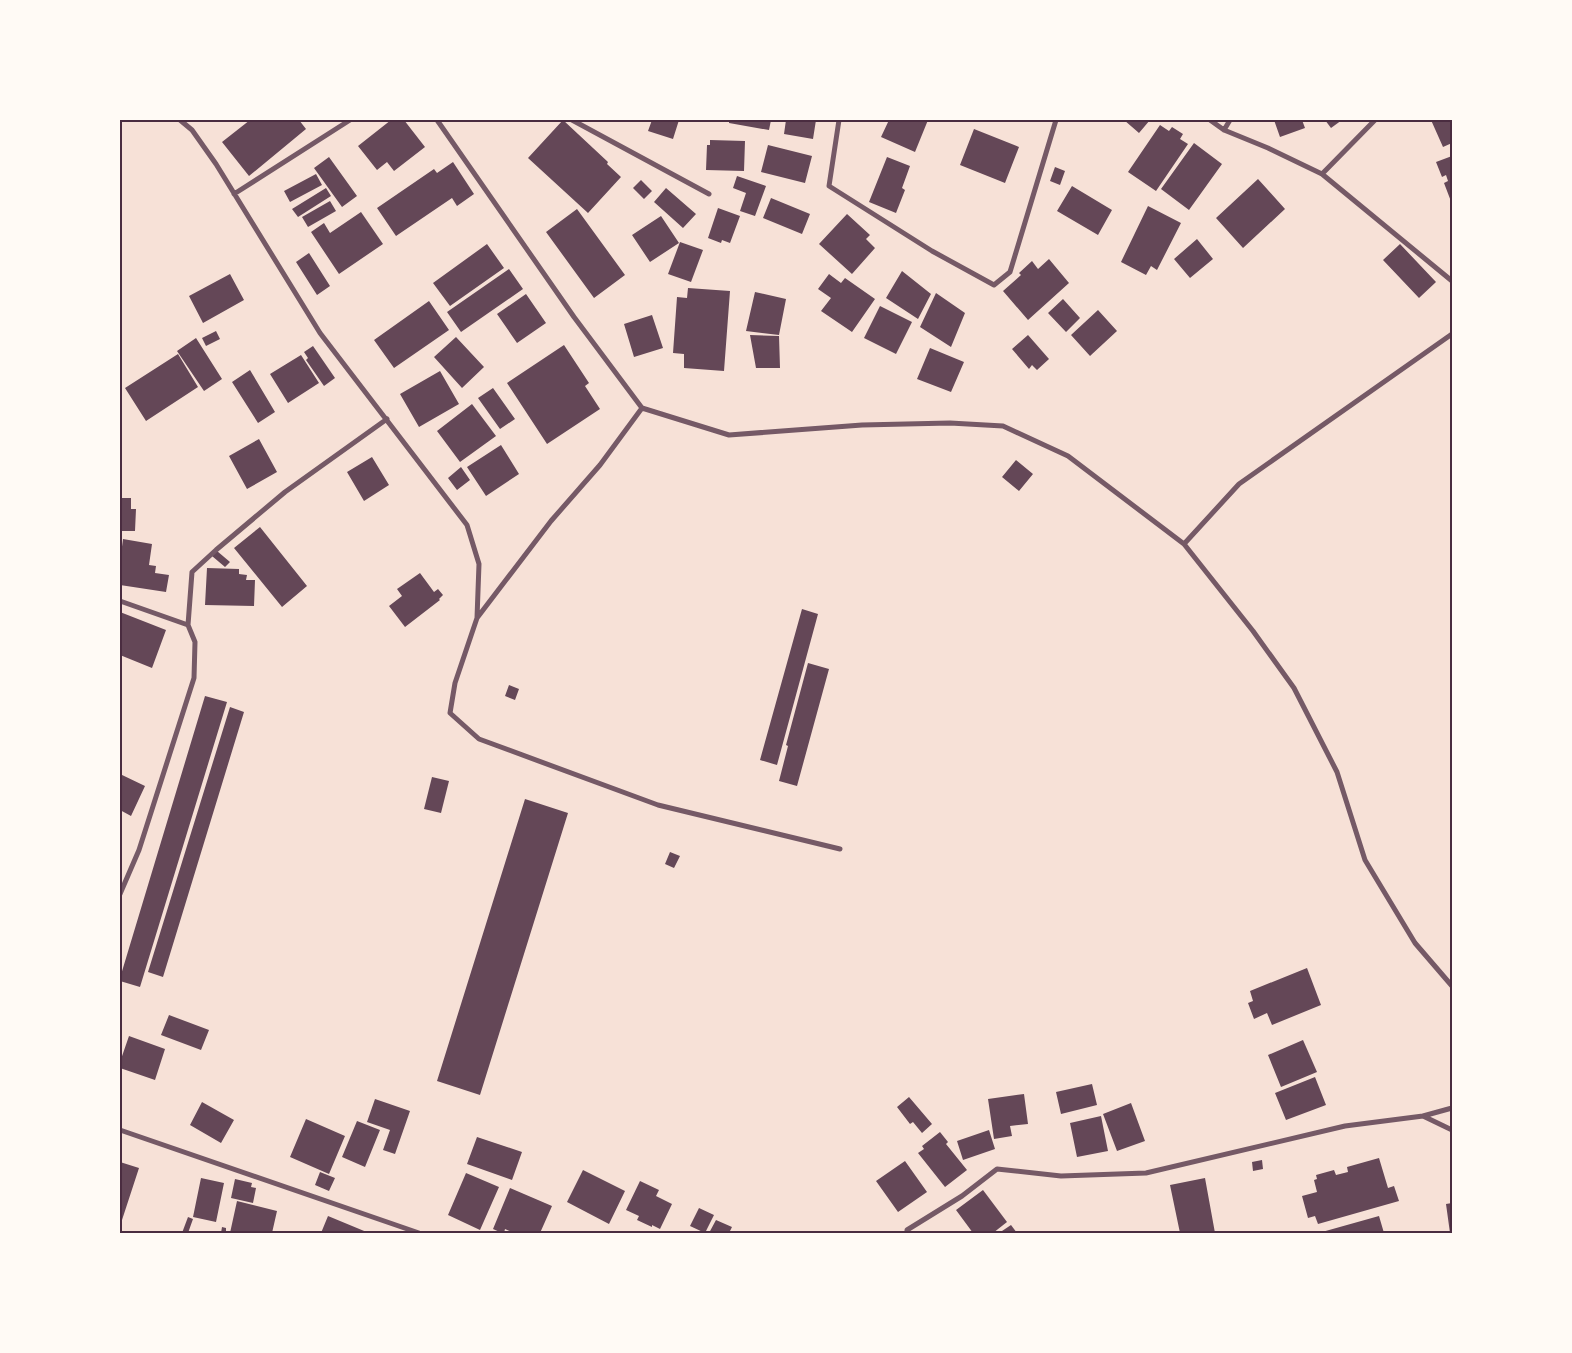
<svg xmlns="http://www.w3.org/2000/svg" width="1572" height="1353" font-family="Figtree,sans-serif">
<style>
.building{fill:#644757}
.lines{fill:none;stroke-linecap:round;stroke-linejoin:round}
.minor{stroke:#755966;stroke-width:5}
.neatline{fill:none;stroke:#4a2c40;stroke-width:2}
</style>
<rect width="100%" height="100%" fill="#f7e1d7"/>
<path class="building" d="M250,120H299L306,129L249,176L222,142Z
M391,120H404L425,147L394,171L387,162L377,170L358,146Z
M563,120L608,162L607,164L621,177L588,213L528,158Z
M652,120H679L673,139L648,131Z
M681,120H724V122H681Z
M729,120H771L769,130L729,123Z
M786,120H816L813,139L784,134Z
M889,120H928L915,152L881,137Z
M1124,120H1150L1139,133Z
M1274,120H1302L1305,128L1280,137Z
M1325,120H1342L1331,128Z
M1431,120H1452V143L1443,147Z
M1160,125L1169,131L1172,127L1183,134L1180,139L1188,144L1156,191L1128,172Z
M974,129L1019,147L1005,183L960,165Z
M710,140L745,141L744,171L706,170L707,145H710Z
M1194,143L1222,164L1189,210L1161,189Z
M768,145L812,156L805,183L761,172Z
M1452,156V204L1444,183L1448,181L1446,175L1442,177L1436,162Z
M329,157L357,196L342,207L314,168Z
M887,157L910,166L902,188L905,190L896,213L869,202Z
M453,162L474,194L457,206L452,198L396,236L377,208L434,169L437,173Z
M1055,167L1065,171L1060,185L1050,181Z
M316,174L322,185L290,202L284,191Z
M737,176L766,186L755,216L740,211L746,193L733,188Z
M1258,179L1285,209L1243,248L1216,218Z
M641,180L652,191L644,199L633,188Z
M1072,186L1112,210L1098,235L1057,211Z
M326,188L331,196L298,217L292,209Z
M666,188L696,214L683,228L654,202Z
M771,198L810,214L802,234L763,218Z
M330,201L336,211L308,227L302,217Z
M1148,206L1181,223L1157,270L1151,266L1146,275L1121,262Z
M718,208L740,216L730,243L722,240L721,243L708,238Z
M577,209L625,275L594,298L546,232Z
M361,212L383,244L339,274L311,232L324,223L330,233Z
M847,214L870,235L866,239L875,248L852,274L819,244Z
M661,216L679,243L650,262L632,235Z
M1197,239L1213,259L1190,278L1174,259Z
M680,242L703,250L691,282L668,274Z
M487,244L504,268L450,306L433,283Z
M1400,244L1436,282L1419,298L1383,260Z
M309,253L330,286L317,295L296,262Z
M1049,259L1069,283L1028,320L1003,291L1021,275L1019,273L1032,261L1038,269Z
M509,269L523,289L461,332L447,312Z
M902,271L931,294L918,319L886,298Z
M230,274L244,300L203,323L189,296Z
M829,274L841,283L845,278L875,299L852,332L821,311L831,298L818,289Z
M688,288L730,291L724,371L684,368V354L673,353L677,297L687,298Z
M755,292L786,299L779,335L746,331Z
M936,293L965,313L951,347L920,327Z
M526,294L546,323L517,343L497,314Z
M1063,299L1080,318L1066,332L1048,313Z
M429,301L449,330L394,368L374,340Z
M880,306L912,322L896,354L864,338Z
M1098,310L1117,331L1090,356L1071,335Z
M652,315L663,348L634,357L624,324Z
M216,331L220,339L206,346L202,338Z
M750,335L779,336L780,368H756Z
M1028,335L1049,359L1037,370L1032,365L1029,369L1012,349Z
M456,337L484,367L462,388L434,357Z
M196,338L222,379L204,391L177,351Z
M564,345L589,383L585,386L600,409L547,444L507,383Z
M313,346L335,378L324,386L306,360L308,358L304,352Z
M930,348L964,362L951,392L917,379Z
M178,354L198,387L146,421L125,388Z
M301,355L319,383L288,403L270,374Z
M250,370L275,412L258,423L232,382Z
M440,371L459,404L419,427L400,394Z
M493,388L515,419L500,429L478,398Z
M472,404L496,436L460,462L437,431Z
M259,439L277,472L247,489L229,456Z
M501,445L519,474L486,496L467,467Z
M372,457L389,485L364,501L347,472Z
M1016,460L1033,474L1019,491L1002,477Z
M461,467L470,480L457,490L448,478Z
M120,498H131V509H136L135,531H120Z
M260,527L307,586L282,607L234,548Z
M123,539L152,544L149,565L156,566L155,573L169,575L166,592L120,585V562Z
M217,551L230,562L225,567L212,556Z
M207,568L239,569V574L247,575L246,580H255L254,606L205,605Z
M420,573L434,592L438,589L443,595L439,599L440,600L405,627L389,606L402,596L397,589Z
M802,609L818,614L777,765L760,760Z
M120,612L166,630L152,668L120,655Z
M808,663L829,669L797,786L779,781L788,746L786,745Z
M509,685L519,689L515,700L505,696Z
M205,696L227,702L140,987L120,981V978Z
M230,707L244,712L163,977L148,972Z
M120,774L145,786L131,816L120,810Z
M432,777L449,781L441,813L424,809Z
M525,799L568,813L480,1095L437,1081Z
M670,852L680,856L674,868L665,864Z
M1307,968L1321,1005L1272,1025L1267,1013L1254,1019L1248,1003L1253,1001L1250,991Z
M169,1015L209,1030L201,1050L161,1035Z
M129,1036L165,1049L155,1080L120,1068V1062Z
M1303,1040L1317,1072L1281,1087L1268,1055Z
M1315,1077L1326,1105L1286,1120L1275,1093Z
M1092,1084L1097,1105L1061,1114L1056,1092Z
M1024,1094L1028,1124L1010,1126L1012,1136L994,1139L988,1099Z
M909,1097L932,1124L922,1133L913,1122L910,1124L897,1107Z
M375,1099L410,1111L395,1154L383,1150L390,1130L367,1122Z
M202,1102L234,1120L221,1143L190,1125Z
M1131,1103L1145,1141L1117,1151L1103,1114Z
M1101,1116L1108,1151L1077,1157L1070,1123Z
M306,1119L345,1136L329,1174L290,1157Z
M357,1121L380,1130L365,1167L342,1157Z
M989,1130L995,1149L963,1160L957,1141Z
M940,1132L948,1142L946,1144L967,1170L945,1187L918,1153L924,1149L922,1146Z
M477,1137L522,1152L512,1180L467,1164Z
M1379,1158L1388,1188L1394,1186L1399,1201L1318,1224L1315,1216L1308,1218L1302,1196L1317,1192L1314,1180L1317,1179L1316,1175L1334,1170L1336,1175L1348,1172L1347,1167Z
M1262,1160L1263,1169L1253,1171L1252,1162Z
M905,1161L927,1192L898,1212L876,1181Z
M120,1162L139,1168L122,1220H120Z
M583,1170L625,1191L609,1224L567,1202Z
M320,1172L335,1178L329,1191L315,1185Z
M466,1173L499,1187L480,1230L448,1215Z
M201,1178L224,1183L216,1222L193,1217Z
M1205,1178L1215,1233H1180L1170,1185Z
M235,1179L252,1183L251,1187L256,1188L253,1203L231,1198Z
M640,1181L659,1190L656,1196L672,1204L660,1229L652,1225V1227L637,1220L639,1216L626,1210Z
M510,1188L552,1206L540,1233H514L505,1229L504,1233H502L493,1229Z
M983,1190L1007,1222L993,1233H973L956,1210Z
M237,1201L277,1211L272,1233H230Z
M1452,1203V1233H1450L1446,1204Z
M699,1208L714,1215L705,1233L690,1226Z
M328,1216L369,1233H321Z
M1379,1216L1384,1233H1322V1232Z
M188,1217L193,1219L188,1233H182Z
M716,1220L732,1227L729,1233H709Z
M1011,1225L1017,1233H999Z
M222,1227L226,1228V1233H221Z"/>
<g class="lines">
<path class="minor" d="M180,120L192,130L216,164L320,333L467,525L479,564L477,618L551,521L600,465L642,408
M437,120L574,317L642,408L729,435L862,425L950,423L1003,426L1068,456L1184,544L1253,631L1294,688L1337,772L1365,860L1415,943L1452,986
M572,120L709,194
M839,120L829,186L932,251L994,285L1010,272L1056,120
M1210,120L1224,130L1268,148L1322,174L1452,281
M1224,130L1230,120
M1322,174L1375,120
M234,194L350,120
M1184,544L1239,484L1452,334
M120,601L188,625
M477,618L455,683L450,713L479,739L658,805L840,849
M120,894L139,850L194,678L195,642L188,625L192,572L216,550L285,492L387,419
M1452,1108L1423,1116L1452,1130
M120,1130L419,1233
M907,1233V1230L962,1196L997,1169L1061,1176L1146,1173L1345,1126L1423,1116"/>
</g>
<rect width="1572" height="1353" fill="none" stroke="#fffaf5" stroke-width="242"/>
<rect x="121" y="121" width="1330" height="1111" class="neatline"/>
</svg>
